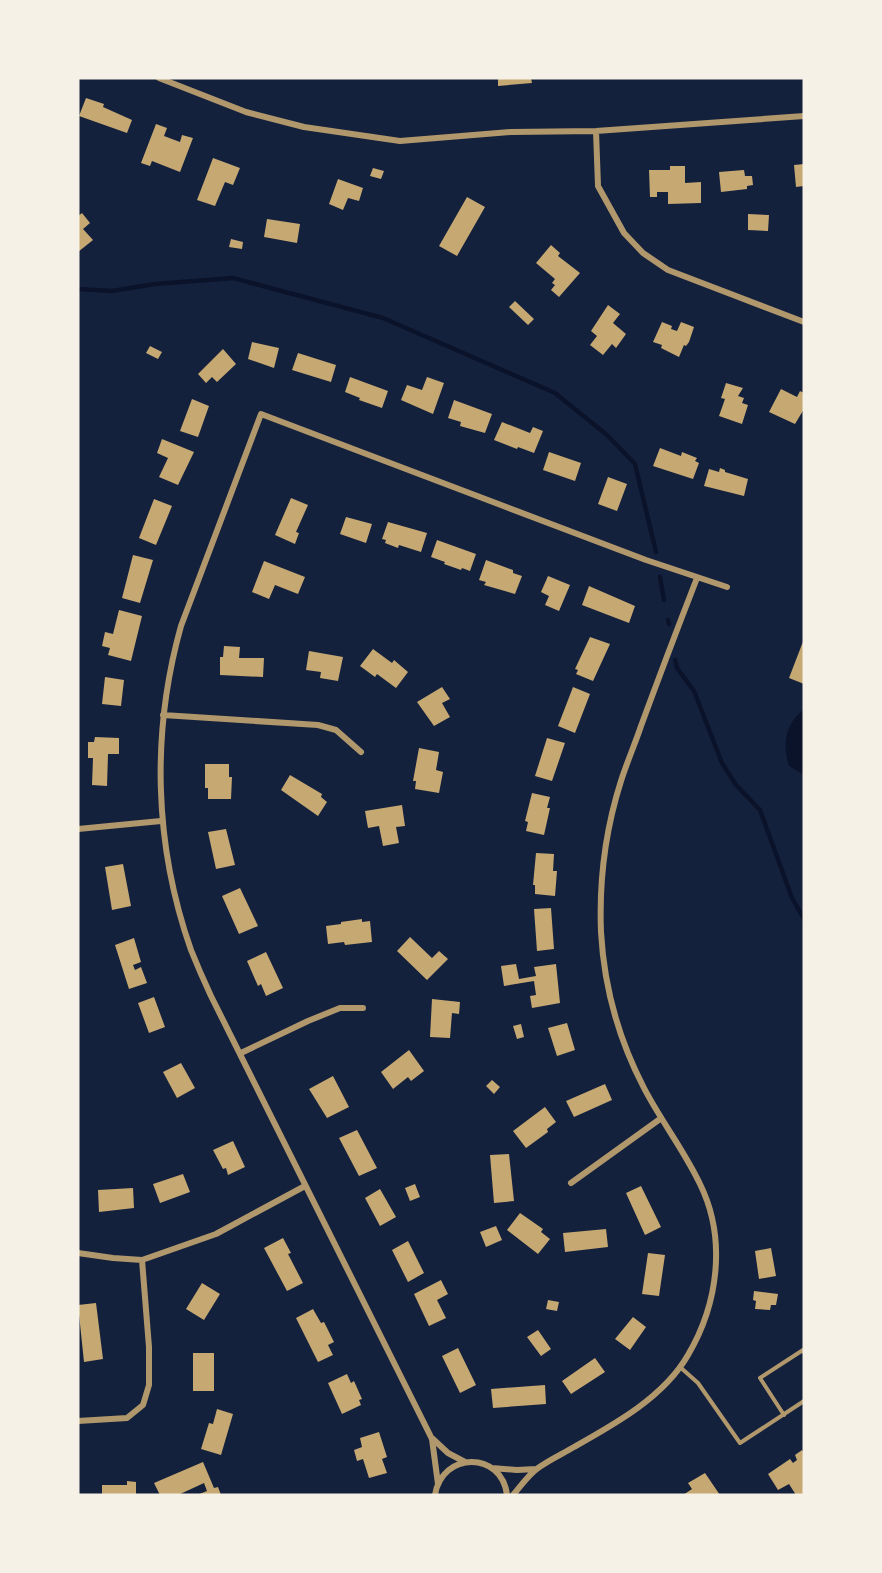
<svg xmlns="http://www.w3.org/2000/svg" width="882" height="1573" font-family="'Archivo Narrow',sans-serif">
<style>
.water{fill:#0b132b}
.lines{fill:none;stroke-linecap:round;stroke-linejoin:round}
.stream{stroke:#0b132b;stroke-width:4.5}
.building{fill:#c6a872}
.service{stroke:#b1986c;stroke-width:4}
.minor{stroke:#b1986c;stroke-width:6}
</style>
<rect width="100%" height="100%" fill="#14213d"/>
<path class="water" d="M804,709V775L789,766C782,744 785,724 804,709Z"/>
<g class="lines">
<path class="stream" d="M78,289L112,291L155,284L233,278L383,318L555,393L607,435L635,464L656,552
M660,577L664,600
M668,620L669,624
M675,660L677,668L694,691L722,763L736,785L760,810L792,898L804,919"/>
</g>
<path class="building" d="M498,78H531L532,83L498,86Z
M86,98L104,104L103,107L132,120L127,133L79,116Z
M156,124L167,128L164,136L180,142L182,135L193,138L180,172L152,161L150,166L141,163Z
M213,158L240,168L233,185L225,182L215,206L197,200Z
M804,164V186L796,187L794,165Z
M670,166H685V183L701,182V203L668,204V192H657V197H650L649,170H670Z
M373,168L384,171L381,179L370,176Z
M744,170L745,176H752L753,185L747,186V189L721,192L719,172Z
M338,179L363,188L359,201L348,198L343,210L329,204Z
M467,197L485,207L457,256L439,246Z
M82,213L90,223L83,229L93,240L78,252V216Z
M748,214L769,215L768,231L748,230Z
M267,219L300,224L297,243L264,237Z
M231,239L243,242L242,249L229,247Z
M551,245L560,253L558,256L580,273L559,297L551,290L555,285L552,283L555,279L536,263Z
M515,301L534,319L528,325L509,307Z
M608,305L620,314L613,323L626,334L616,348L612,344L603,355L590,345L597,336L591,331Z
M662,322L672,326L671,329L677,331L681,322L694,327L689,342L686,346L684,345L679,357L661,348L662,345L653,342Z
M252,342L279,348L274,368L248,359Z
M150,346L162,352L158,359L146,353Z
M223,349L236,364L217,382L212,377L206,383L198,374Z
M298,353L336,365L331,382L292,370Z
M350,377L388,391L382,408L359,400L360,398L345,392Z
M427,377L444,383L433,414L401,400L407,385L422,390Z
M726,383L743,388L738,396L744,398L742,403L748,405L742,424L719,416L725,399L721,398Z
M781,389L797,397L800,391L804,393V409L795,424L769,412Z
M192,399L209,406L198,437L180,431Z
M454,400L492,414L485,433L460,426L461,422L448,418Z
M502,422L530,433L533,427L543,431L534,453L518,447L517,449L494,440Z
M162,439L194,452L178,485L159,477L168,458L157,453Z
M660,448L681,456L682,452L697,458L695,461L699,463L693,479L653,466Z
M549,452L581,463L575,481L543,470Z
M720,468L725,470V472L748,479L744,496L704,486L709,469L719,472Z
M608,477L627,484L617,511L598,504Z
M291,498L308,505L296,532L299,533L295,544L275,535Z
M154,499L172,506L156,545L139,538Z
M346,517L372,524L366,543L340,534Z
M388,522L427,533L421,552L399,545L398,548L385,543L386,540L382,539Z
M437,540L476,554L470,571L462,568L461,570L444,564L445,562L431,557Z
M133,555L153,560L140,603L122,598Z
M486,560L513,570V573L522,576L515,594L484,585L486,582L479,580Z
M264,561L305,577L298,594L275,585L269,599L252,592Z
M548,576L570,585L559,611L545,605L549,596L541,592Z
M589,586L635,606L629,623L582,605Z
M119,610L142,616L131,661L108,655L110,648L102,646L105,632L113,634Z
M590,637L610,644L593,681L576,674L578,670L575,669Z
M804,639V684L789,678Z
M224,646L240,647L239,658H264L263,677L220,675V657H223Z
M373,649L392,663L394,660L408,672L396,688L377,674L375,677L360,666Z
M309,651L343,657L338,681L320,678L321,672L306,670Z
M105,677L124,680L121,706L102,704Z
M442,687L450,699L442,703L450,717L434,726L417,702Z
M573,687L590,694L575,733L558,726Z
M95,737L119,738V754H108L107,786L92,785L93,758H88V742H94Z
M547,738L565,743L552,781L535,776Z
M419,748L439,752L436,770L443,772L439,793L415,789L416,781H413Z
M205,764H229V777H232L231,799H208V788H205Z
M290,775L322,794L321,797L327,802L318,816L281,790Z
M532,793L550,797L547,808H550L544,835L526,831L528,822L525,821Z
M402,805L405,826L396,827L399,843L383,846L379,826L368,828L365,811Z
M226,829L235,865L216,869L208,832Z
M536,853L554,854L553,871H557L555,896L535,894V885H533Z
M123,864L131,906L112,910L105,867Z
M240,888L258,926L239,934L222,896Z
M551,908L554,949L537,951L534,909Z
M362,919V922L370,921L372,942L345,945L344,942L328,944L326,926L341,924V922Z
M410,937L432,958L439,951L448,959L427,980L397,951Z
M134,938L141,962L133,965L135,970L141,967L147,983L129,989L115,945Z
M266,952L283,988L266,996L261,984L258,986L247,961Z
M516,964L519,979L536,976L534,967L556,964L560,1003L532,1008L530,996L536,995L534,981L504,986L501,966Z
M154,997L165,1027L149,1033L138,1003Z
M432,999L460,1002L459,1014L452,1013L450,1038L430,1037Z
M567,1023L575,1050L557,1056L548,1028Z
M521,1024L524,1037L517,1039L513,1026Z
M409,1050L424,1071L411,1081L408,1077L393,1089L381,1072Z
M181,1063L195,1088L177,1098L163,1072Z
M333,1076L349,1107L327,1118L309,1089Z
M492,1080L500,1087L494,1094L486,1086Z
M605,1084L612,1100L574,1117L566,1101Z
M545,1107L556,1122L547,1129L548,1132L526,1148L513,1131Z
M357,1130L377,1168L359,1176L339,1138Z
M233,1141L245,1167L228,1175L226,1168L223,1169L213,1150Z
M509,1154L514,1201L494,1203L490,1155Z
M183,1174L190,1192L160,1203L153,1184Z
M415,1184L420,1197L410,1201L405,1188Z
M641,1186L661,1227L645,1235L626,1193Z
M133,1188L134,1208L99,1212L98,1190Z
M380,1189L396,1217L380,1226L365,1198Z
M520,1213L543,1229L541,1232L550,1239L538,1254L507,1230Z
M496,1226L502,1240L486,1247L480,1232Z
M606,1229L608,1247L565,1252L563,1233Z
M283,1238L291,1253L288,1254L303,1283L287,1291L264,1248Z
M408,1241L424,1273L408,1282L392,1250Z
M771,1248L776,1276L759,1279L755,1251Z
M648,1253L665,1255L659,1296L642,1294Z
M441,1280L448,1294L437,1300L446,1318L429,1326L414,1294Z
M202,1283L220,1294L204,1320L186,1309Z
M754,1291L778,1294L776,1305H771L770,1310L755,1309L756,1301L753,1300Z
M548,1300L559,1302L557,1311L546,1309Z
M96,1303L103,1359L84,1362L78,1305Z
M313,1309L321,1323L324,1322L334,1342L328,1345L333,1355L318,1362L296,1318Z
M633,1317L646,1327L630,1350L615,1339Z
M538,1330L551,1349L541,1356L527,1337Z
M458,1348L476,1385L460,1393L442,1356Z
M193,1353H214V1391H193Z
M595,1358L605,1372L571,1394L562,1381Z
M347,1374L351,1383L354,1381L362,1399L359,1400L361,1405L342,1414L328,1383Z
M545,1385L546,1404L493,1408L491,1389Z
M217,1409L233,1414L221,1455L201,1449L209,1423L213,1424Z
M379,1432L387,1457L382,1459L387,1473L369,1478L363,1459L357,1461L354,1450L362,1447L360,1438Z
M802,1450L804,1454V1495H796L789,1484L778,1490L768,1474L790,1459L793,1463L797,1460L795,1455Z
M203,1462L214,1488L218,1487L221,1495H197L207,1491L204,1483L178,1495H160L154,1483Z
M705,1473L720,1495H683L692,1489L688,1483Z
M127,1481L136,1482V1495H102V1485H127Z"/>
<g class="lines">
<path class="service" d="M680,1367L698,1383L740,1443L804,1401
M784,1415L760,1378L803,1350L804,1352"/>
<path class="minor" d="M159,78L246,112L304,127L400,141L511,132L596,131L804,116
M596,131L598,186L624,233L643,253L668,270L804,322
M163,715L318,725L336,730L361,752
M78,829L161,821
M241,1053L308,1021L340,1008H363
M571,1183L660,1119
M78,1253L113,1258L142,1260L216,1234L305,1186
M78,1421L127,1418L143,1405L149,1385V1347L142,1260
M433,1439L448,1453L465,1462
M492,1468L517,1470L536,1469
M438,1484L432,1439L211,996C204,981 197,965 191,950C154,845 151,733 181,626L261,414L646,560L727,587
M435,1495C442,1451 502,1451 507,1495
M513,1495C521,1486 528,1475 538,1468C549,1460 562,1454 574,1447C615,1424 664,1397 688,1355C718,1304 727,1239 700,1184C684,1150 661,1121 644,1088C619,1040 604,986 601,932C599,882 606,828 621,781C627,762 635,744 641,726C659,677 678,627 697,578"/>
</g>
<rect width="882" height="1573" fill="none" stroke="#f6f1e7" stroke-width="159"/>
</svg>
